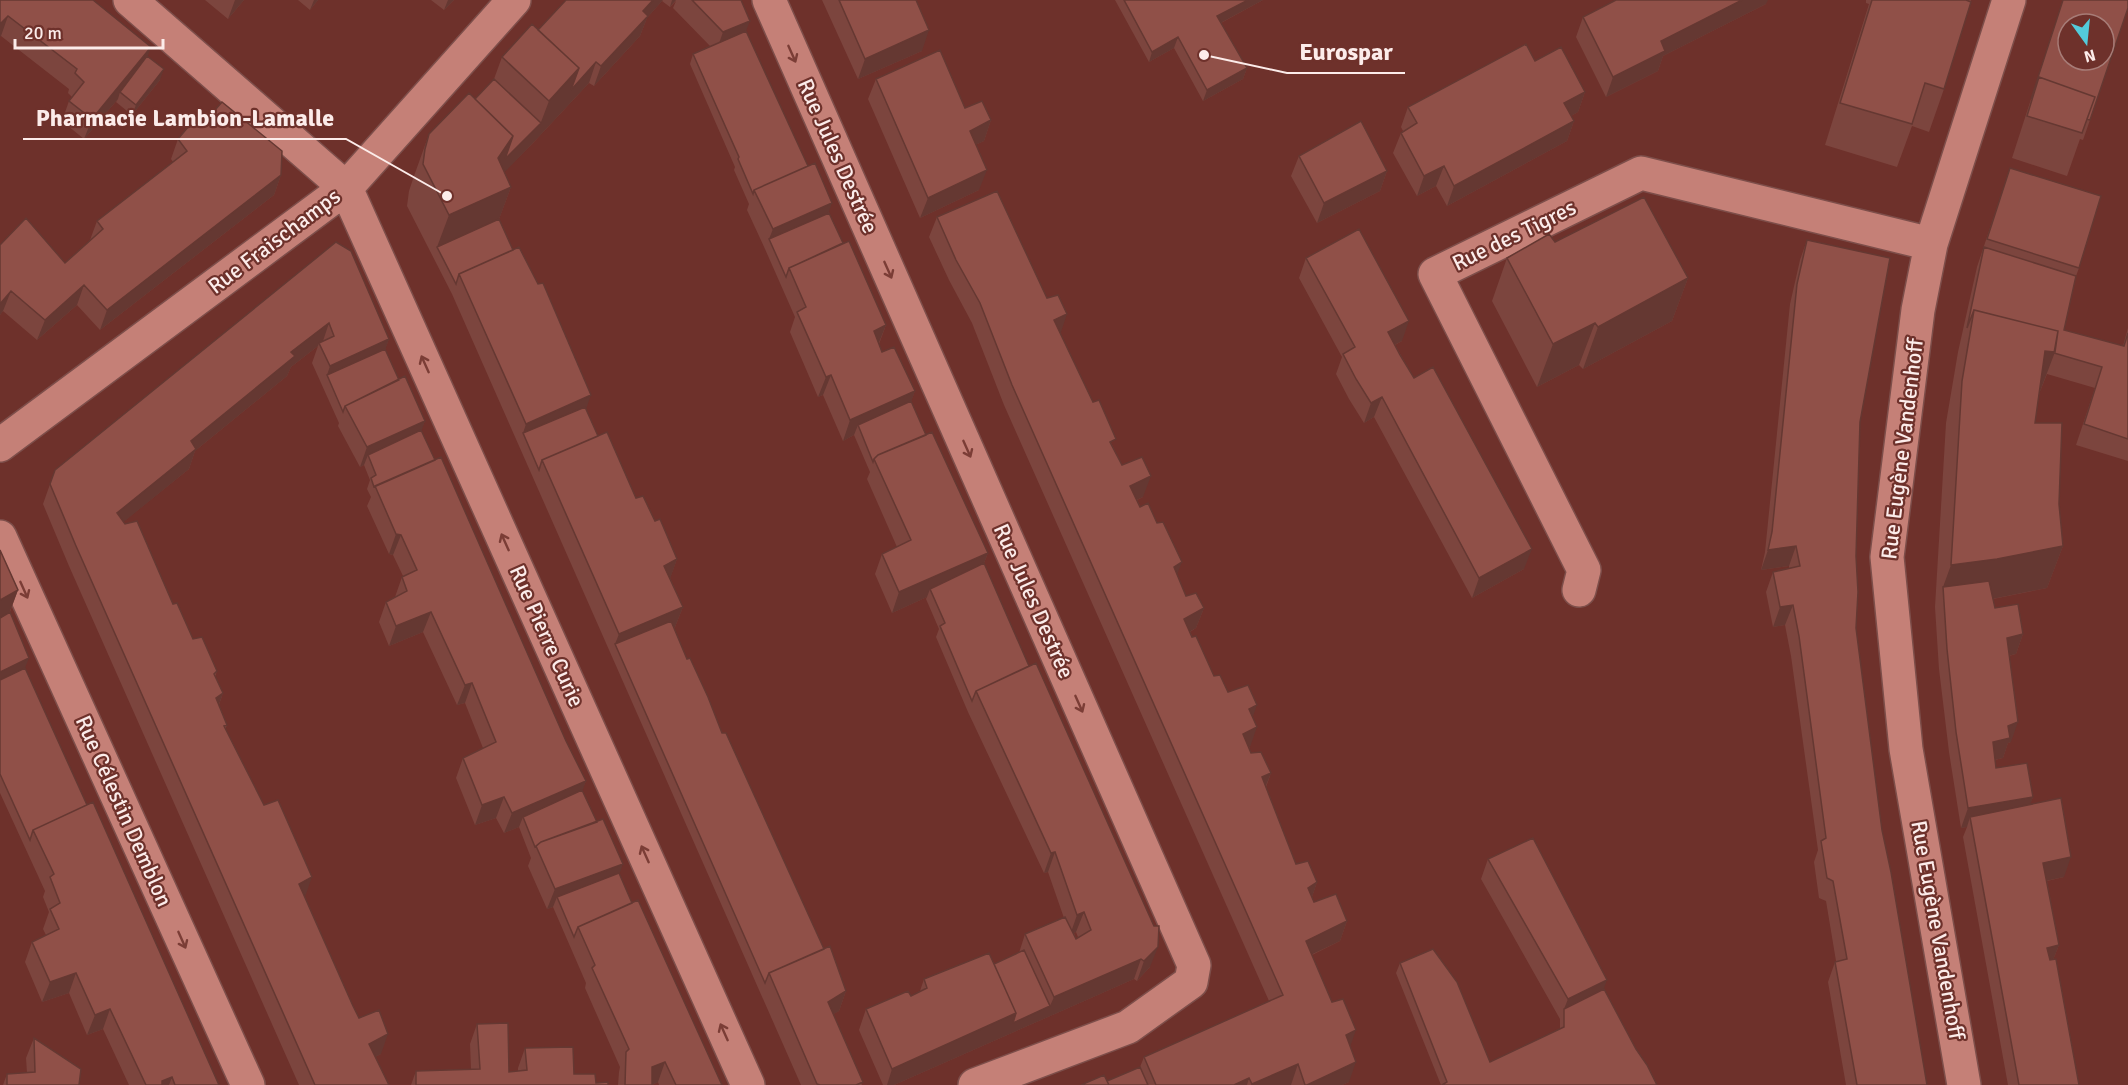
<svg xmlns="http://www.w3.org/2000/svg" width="2128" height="1085" font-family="Signika,sans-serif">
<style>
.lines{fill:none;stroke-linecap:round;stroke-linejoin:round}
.minor-casing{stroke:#7d4e4a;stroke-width:36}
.minor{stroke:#c58077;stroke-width:33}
.wall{fill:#7c453e;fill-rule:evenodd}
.shaded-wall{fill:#653832}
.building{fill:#905048;stroke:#653832;stroke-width:1.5;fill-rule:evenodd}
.oneway{stroke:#7b3d36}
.labels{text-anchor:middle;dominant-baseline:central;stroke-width:4.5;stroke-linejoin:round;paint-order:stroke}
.street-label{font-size:22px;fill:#fcecea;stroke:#6e312b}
.leader{fill:none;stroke:#fcecea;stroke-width:2}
.callout-dot{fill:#fcecea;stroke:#6e312b;stroke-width:2}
.callout-label{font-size:24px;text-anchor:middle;font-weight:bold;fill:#fcecea;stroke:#6e312b;stroke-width:4.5;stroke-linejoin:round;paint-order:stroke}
</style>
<rect width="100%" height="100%" fill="#6e312b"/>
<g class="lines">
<g class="minor-casing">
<path id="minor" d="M130,0L346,188L748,1085
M769,0L1194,965L1191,982L1128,1027L975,1085
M0,445L346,188L514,0
M0,537L248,1085
M1579,590L1584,570L1435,274L1641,173L1931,244
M1964,1085L1906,749L1887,557L1918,310L1931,244L2009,0"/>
</g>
<use href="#minor" class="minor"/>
</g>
<path class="wall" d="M0,0L147,56L160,80L132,115L116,102L118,99L84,139L62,121L69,101L72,97L68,93L69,89L1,36Z
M205,0H244L228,19Z
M298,0H318L310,10Z
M431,0H454L444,10Z
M566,0H741L746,31L843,243L886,325L879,344L882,352L915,391L911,401L926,435L988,553L984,563L1150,967L1137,981L1134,979L894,1085H883L859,1030L866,1009L911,996L920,991L924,979L994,964L1019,953L1025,934L1064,918L1048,872L1044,873L968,712L936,637L939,629L926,599L927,597L892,613L875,574L882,554L897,547L867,479L870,472L854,435L843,441L823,395L818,397L790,332L795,317L765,249L747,210L749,204L734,170L735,167L690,64L693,54L710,46L673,8L676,1L670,7L662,1L647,18L640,36L594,86L589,83L533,143L504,172L511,187L499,219L598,436L636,498L655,521L677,559L670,578L683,607L675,627L674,628L687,659L824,949L846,991L839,1011L833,1014L862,1085H801L452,294L407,206L409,191L414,176L429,134L475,99L494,79L502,57L538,30ZM1076,932L1078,937L1076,939L1074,933Z
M822,0H916L922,51L858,79Z
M1115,0H1263L1221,23L1247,68L1243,79L1203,101L1174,48L1149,62Z
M1866,0H1971L1944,89L1929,132L1912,126L1897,167L1825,145L1869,4L1866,3Z
M2063,0H2128L2090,120L2083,140L2080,139L2067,176L2012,158Z
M1766,4L1663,56L1658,71L1606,97L1576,37L1583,17Z
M1535,61L1585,92L1578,112L1571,116L1574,121L1567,141L1447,206L1436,186L1417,196L1393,153L1401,133L1403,131L1401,127L1408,107Z
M876,79L965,108L991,120L984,141L975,145L979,190L920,218L868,99Z
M178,139L281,175L274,195L100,330L77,305L37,340L3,311L0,315V245L65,263L90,240L97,221L173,162L171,159Z
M1299,156L1387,171L1380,191L1317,223L1291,176Z
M2010,168L2079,268L2076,276L2064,330L2123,346L2128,328V461L2076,445L2095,388L2047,374L2039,394L2035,423L2059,504L2063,546L2047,588L1993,599L1995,608L2023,634L2016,654L2009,656L2011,742L2008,743L2003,758L1995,760L1996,768L2033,797L2030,804L2064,877L2047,881L2059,945L2053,960L2079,1085H2008L1963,837L1967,827L1961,828L1949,752L1939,669L1935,607L1946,423L1958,352L1977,267Z
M937,217L1060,333L1113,447L1122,465L1143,497L1137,500L1177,575L1186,596L1204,608L1196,628L1190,632L1214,676L1253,717L1250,747L1249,748L1251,753L1271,773L1266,787L1296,864L1317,882L1312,897L1314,902L1347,921L1340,941L1312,955L1350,1046L1349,1082L1342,1085H1081L1107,1081L1140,1067L1144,1057L1269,1001L1004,405L972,323L949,280L929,237Z
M1807,240L1860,422L1856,556V628L1882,830L1927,1085H1846L1828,982L1835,962L1836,961L1826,901L1819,898L1814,862L1818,850L1791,656L1785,625L1773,627L1766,592L1773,572L1789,568V566L1761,570L1765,552L1790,304L1800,260Z
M336,242L389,339L385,349L399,380L425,421L421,430L435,460L566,741L586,781L582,790L632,903L722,1085H659L658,1082L652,1085H618L619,1072L620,1067L585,988L586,983L553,907L547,909L528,866L531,858L519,827L504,833L496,818L475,825L456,778L463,758L483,748L465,703L457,705L423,632L389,646L379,622L386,602L395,597L402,577L403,576L393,555L389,554L367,506L371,497L367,489L370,480L364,465L360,467L338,426L339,423L312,363L318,346L291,367L287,376L195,451L189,469L123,522L193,639L217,671L215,677L223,693L219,705L227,725L225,730L305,897L353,1006L359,1018L381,1054L375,1057L389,1085H299L69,566L43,504L55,470Z
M1555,242L1688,278L1672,321L1583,369L1579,365L1537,387L1492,301L1507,258Z
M1306,258L1402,341L1395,345L1524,569L1472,598L1374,417L1364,423L1349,399L1336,374L1342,357L1299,278Z
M0,550L18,590L10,612L25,668L87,805L219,1085H129L103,1029L87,1035L69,993L42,1002L25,962L32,942L46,935L43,929L49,912L43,897L45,891L0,793Z
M1488,859L1604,989L1636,1049L1657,1085H1441L1396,973L1400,963L1490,1062L1560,1029V1019L1481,879Z
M477,1024L509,1072L518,1071V1068L525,1048L574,1074L596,1083L608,1085H411L416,1071L471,1069L470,1044Z
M34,1038L79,1085H3L7,1074L27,1073L26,1058Z"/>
<path class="shaded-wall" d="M235,0H244L228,19Z
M314,0H318L310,10Z
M448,0H454L444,10Z
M653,0H663L647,18L640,36L594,86L601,66L643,11Z
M672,0H676L670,7Z
M1248,0H1263L1213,27L1217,16Z
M1742,0H1768L1766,4L1663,56L1658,71L1606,97L1613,77L1661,41Z
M8,16L1,36L0,37V24Z
M750,21L742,41L716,52L723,32Z
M929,30L922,51L858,79L865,59Z
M1178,37L1174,48L1149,62L1152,52Z
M151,47L144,67L120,92L118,99L84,139L92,119Z
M596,62L589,83L533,143L549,101L579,68Z
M1247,68L1243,79L1203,101L1207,90Z
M164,69L160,80L132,115L136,105Z
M1585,92L1578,112L1557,124L1564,103Z
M991,120L984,141L962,151L970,131Z
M1574,121L1567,141L1447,206L1454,186Z
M541,123L533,143L498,179L511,187L495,230L437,247L449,215L498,158L513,136Z
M1444,166L1436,186L1417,196L1424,176Z
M987,170L979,190L920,218L928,198Z
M1387,171L1380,191L1317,223L1324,203Z
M281,175L274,195L100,330L107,310Z
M832,203L825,223L769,239L773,229Z
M1688,278L1672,321L1583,369L1598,327Z
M84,285L77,305L37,340L45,320Z
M11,291L3,311L0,315V304Z
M1067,314L1060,335L1054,320Z
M1409,321L1402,341L1381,352L1388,332Z
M329,323L322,344L319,343L318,346L291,367L287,376L195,451L189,469L110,533L117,513L191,441L291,352Z
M1595,323L1579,365L1537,387L1553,344Z
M886,325L878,345L874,331Z
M389,339L382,359L327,375L330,366Z
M2045,351L2055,352L2039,394Z
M831,375L823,395L818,397L826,377Z
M915,391L908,411L858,425L854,435L843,441L850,420Z
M591,395L584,415L523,433L526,424Z
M1382,397L1374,417L1364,423L1371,403Z
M425,421L418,441L368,455L364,465L360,467L367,447Z
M1151,476L1143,497L1123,506L1130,486Z
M396,534L401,535L393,555L389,554Z
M1796,546L1789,566L1761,570L1768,550Z
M2063,546L2047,588L1982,601L1943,587L1951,565Z
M1532,549L1524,569L1472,598L1479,578Z
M988,553L980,573L930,589L927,597L892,613L899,592Z
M677,559L670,579L664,566Z
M1182,562L1174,582V567Z
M18,590L2,632L0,634V600Z
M1793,605L1785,625L1773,627L1780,607Z
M683,607L675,627L619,651L615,644L619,634Z
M1204,608L1196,628L1177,639L1184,619Z
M431,612L423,632L389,646L396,626Z
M2023,634L2016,654L1999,658L2007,638Z
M29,658L21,678L0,689V672Z
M472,683L465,703L457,705L465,685Z
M223,693L216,713V698Z
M1257,705L1250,725L1249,709Z
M2018,722L2011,742L2008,743L2003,758L1985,762L1993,742L2008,726Z
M1257,727L1250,747L1236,754L1243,734Z
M1271,773L1263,793L1262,777Z
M586,781L579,801L523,817L519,827L504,833L512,813Z
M504,797L496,818L475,825L482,805Z
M2033,797L2026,817H1970L1967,827L1961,828L1968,808Z
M1055,852L1048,872L1044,873L1051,853Z
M2071,857L2064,877L2036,883L2043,863Z
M623,864L616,884L557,897L553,907L547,909L555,889Z
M312,877L305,897L299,884Z
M1317,882L1310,903L1308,888Z
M1084,912L1076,932L1070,935L1077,915Z
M1347,921L1340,941L1298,961L1306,941Z
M2059,945L2051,965L2047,948Z
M1158,947L1150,967L1137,981L1144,961Z
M1141,959L1134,979L894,1085H887L892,1069L1016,1013L1050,1006L1054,997Z
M76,973L69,993L42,1002L50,982Z
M1607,980L1600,1000L1564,1009L1568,999Z
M846,991L839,1011L820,1022L828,1002Z
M110,1009L103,1029L87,1035L95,1015Z
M1356,1030L1349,1050L1346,1035Z
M388,1034L381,1054L362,1064L369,1044Z
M665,1062L658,1082L652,1085V1067Z
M1356,1062L1349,1082L1342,1085H1307Z
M1298,1064L1291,1085H1251L1252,1084Z
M172,1077L169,1085H161L162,1081Z
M1249,1078L1247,1085H1234Z"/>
<path class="building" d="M0,0H93L151,47L92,119L69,101L84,82L75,73L77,69L8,16L0,24Z
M566,0H653L643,11L648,16L601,66L596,62L571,90L579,68L538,30Z
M692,0H741L750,21L723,32Z
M839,0H916L929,30L865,59Z
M1124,0H1248L1217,16L1247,68L1207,90L1178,37L1152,52Z
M1616,0H1742L1661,41L1665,51L1613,77L1583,17Z
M1872,0H1966L1971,2L1944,89L1925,83L1912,124L1840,103Z
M2063,0H2128V8L2090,120L2087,119L2095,97L2039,77L2031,99ZM2068,24H2104V60H2068Z
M532,24L579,68L549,101L502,57Z
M746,31L808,166L754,190L753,194L738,159L739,157L693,54Z
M1526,44L1535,61L1561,47L1585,92L1564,103L1574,121L1454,186L1444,166L1424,176L1401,133L1417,123L1408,107Z
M940,50L965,108L982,101L991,120L970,131L987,170L928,198L876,79Z
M147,56L164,69L136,105L120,92Z
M2039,77L2095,97L2082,133L2027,116Z
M494,79L541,123L505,159L513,136L475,99Z
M469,93L513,136L498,158L511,187L449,215L423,164L425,149L429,134Z
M222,102L282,151L281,175L107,310L84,285L45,320L11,291L0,304V245L26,218L65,263L103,229L97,221L187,151L178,139L194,120L202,125Z
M1361,121L1387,171L1324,203L1299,156Z
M815,163L832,203L773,229L754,190Z
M2010,168L2101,196L2079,268L1987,239Z
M997,191L1047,298L1058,295L1067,314L1054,320L1093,402L1099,400L1116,439L1110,442L1122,465L1142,457L1151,476L1130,486L1140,507L1148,503L1157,523L1163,522L1182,562L1174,567L1186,596L1196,593L1204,608L1184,619L1192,637L1196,636L1214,676L1220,675L1228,692L1248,685L1257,705L1249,709L1257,727L1243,734L1251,753L1261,752L1271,773L1262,777L1296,864L1308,861L1317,882L1308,888L1314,902L1336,894L1347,921L1306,941L1332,1002L1343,999L1356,1030L1346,1035L1356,1062L1307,1085H1305L1298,1064L1252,1084L1249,1078L1234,1085H1156L1144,1057L1283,995L1012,385L980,303L956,260L937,217Z
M1644,197L1688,278L1598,327L1595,323L1553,344L1507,258L1549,234L1555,242Z
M829,213L843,243L789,268L786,277L769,239Z
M499,219L513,250L459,274L456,284L437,247Z
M1359,229L1409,321L1388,332L1400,355L1414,378L1433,367L1532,549L1479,578L1382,397L1371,403L1356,379L1343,354L1355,347L1306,258Z
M1807,240L1890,258L1860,422L1856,556L1858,592L1856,628L1882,830L1891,872L1927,1085H1857L1835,962L1847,959L1833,881L1827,878L1821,841L1826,838L1799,636L1793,605L1780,607L1773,572L1800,566L1796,546L1768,550L1772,532L1797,284Z
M849,241L886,325L874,331L882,352L894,347L915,391L850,420L831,375L826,377L797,312L806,307L789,268Z
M336,242L351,251L389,339L330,366L319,343L334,336L329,323L291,352L295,356L191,441L196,449L117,513L125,524L137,521L173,604L177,603L193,639L202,637L217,671L214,674L223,693L216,698L227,725L224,726L264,805L278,800L312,877L299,884L353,1006L359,1018L379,1010L388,1034L369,1044L389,1085H315L76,546L50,484L55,470Z
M519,247L538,284L543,283L591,395L526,424L459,274Z
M1984,247L2076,276L2064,330L2124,346L2128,333V439L2084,424L2102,367L2054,353L2058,331L1974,310L1967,328Z
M1974,310L2058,331L2055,352L2045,351L2035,423H2062L2059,504L2063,546L1997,559L1951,565L1962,381Z
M385,349L399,380L345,406L343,412L327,375Z
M405,376L425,421L367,447L345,406Z
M911,401L926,435L878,455L874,459L873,462L858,425Z
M585,407L598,436L542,460L539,470L523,433Z
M421,430L435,460L374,487L371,478L376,475L368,455Z
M607,432L636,498L643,496L655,521L660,519L677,559L664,566L683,607L619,634L542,460Z
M932,432L988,553L899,592L882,554L911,540L874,459L878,455Z
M441,457L566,741L586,781L512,813L504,797L482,805L463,758L496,742L472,683L465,685L431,612L396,626L386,602L407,591L402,577L417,570L401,535L396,534L375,486Z
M0,550L18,590L0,600Z
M984,563L1029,666L976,691L972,701L940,626L945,623L930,589Z
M1989,581L1995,608L2018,604L2023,634L2007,638L2018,722L2008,726L2010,738L1993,742L1996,768L2027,763L2033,797L1968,808L1956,732L1947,649L1943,587Z
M10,612L29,658L0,672V618Z
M671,621L687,659L690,658L708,697L722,733H726L824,949L769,973L765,983L615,644Z
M1036,663L1154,926H1159L1158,947L1144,961L1141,959L1054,997L1025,934L1065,917L1076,939L1091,930L1084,912L1077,915L1055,852L1051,853L976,691Z
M25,668L87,805L33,830L30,840L0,774V680Z
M582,790L597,822L541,842L535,847L523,817Z
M2061,798L2071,857L2043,863L2059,945L2047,948L2050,960L2056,959L2079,1085H2019L1970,817Z
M93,802L219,1085H175L172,1077L162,1081V1085H146L110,1009L95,1015L76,973L50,982L32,942L59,929L50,909L60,903L50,877L54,874L33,830Z
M603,819L623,864L555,889L536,846L541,842Z
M1533,838L1607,980L1568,999L1488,859Z
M619,873L632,903L578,927L574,937L557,897Z
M638,900L722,1085H676L665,1062L652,1067V1085H625L626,1052L629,1049L592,968L595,965L578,927Z
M830,946L846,991L828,1002L863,1082L856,1085H820L817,1084L769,973Z
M1433,949L1457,982L1490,1062L1564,1027V1009L1604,989L1636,1049L1647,1065L1657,1085H1442L1447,1082L1400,963Z
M1024,950L1050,1006L1013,1023L1016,1013L994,964Z
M989,953L1016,1013L892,1069L866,1009L908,991L911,996L927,988L924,979Z
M508,1023L509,1072L527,1070L525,1048L573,1047L574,1074H595L596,1083L608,1082V1085H416V1071L480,1069L477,1024Z
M34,1038L81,1069L79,1085H7V1074L35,1072Z
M1140,1067L1148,1085H1109L1107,1081Z
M1104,1075L1109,1085H1081Z"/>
<defs><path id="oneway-shaft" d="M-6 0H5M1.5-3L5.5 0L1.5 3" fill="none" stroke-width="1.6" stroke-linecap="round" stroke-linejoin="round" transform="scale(1.5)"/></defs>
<g class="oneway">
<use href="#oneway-shaft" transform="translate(792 54) rotate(66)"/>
<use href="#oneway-shaft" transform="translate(888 270) rotate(66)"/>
<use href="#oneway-shaft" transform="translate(425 364) rotate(-114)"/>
<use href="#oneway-shaft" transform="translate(967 449) rotate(66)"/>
<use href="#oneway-shaft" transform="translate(505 542) rotate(-114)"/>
<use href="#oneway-shaft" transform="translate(24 590) rotate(66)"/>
<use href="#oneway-shaft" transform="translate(1079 704) rotate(66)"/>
<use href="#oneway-shaft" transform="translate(645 854) rotate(-114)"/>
<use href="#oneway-shaft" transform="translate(182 940) rotate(66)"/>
<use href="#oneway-shaft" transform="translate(724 1032) rotate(-114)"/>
</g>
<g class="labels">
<g class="street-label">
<text transform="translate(838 156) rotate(66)">Rue Jules Destrée</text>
<text transform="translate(1514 235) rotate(-26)">Rue des Tigres</text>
<text transform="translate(274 241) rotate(-37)">Rue Fraischamps</text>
<text transform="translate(1902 449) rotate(-83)">Rue Eugène Vandenhoff</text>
<text transform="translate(1034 601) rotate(66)">Rue Jules Destrée</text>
<text transform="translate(547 636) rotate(66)">Rue Pierre Curie</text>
<text transform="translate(124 811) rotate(66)">Rue Célestin Demblon</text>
<text transform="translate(1938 930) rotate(80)">Rue Eugène Vandenhoff</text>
</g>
</g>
<path class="leader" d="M1204 55L1287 73H1405M447 196L346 139H23"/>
<g class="callout-dot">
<circle cx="1204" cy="55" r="6"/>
<circle cx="447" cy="196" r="6"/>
</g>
<g class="callout-label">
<text x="1346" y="60">Eurospar</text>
<text x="185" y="126">Pharmacie Lambion-Lamalle</text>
</g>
<g transform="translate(2086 42) rotate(165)"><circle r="28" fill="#6e312b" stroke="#a77c77" stroke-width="1.5"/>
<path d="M0-4.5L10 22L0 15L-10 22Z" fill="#53cbdb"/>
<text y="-9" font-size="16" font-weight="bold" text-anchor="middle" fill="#fcecea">N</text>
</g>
<path d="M15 39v9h148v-9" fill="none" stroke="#fcecea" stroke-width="3"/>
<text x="24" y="39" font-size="18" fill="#fcecea" stroke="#6e312b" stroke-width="4.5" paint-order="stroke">20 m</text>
</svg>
